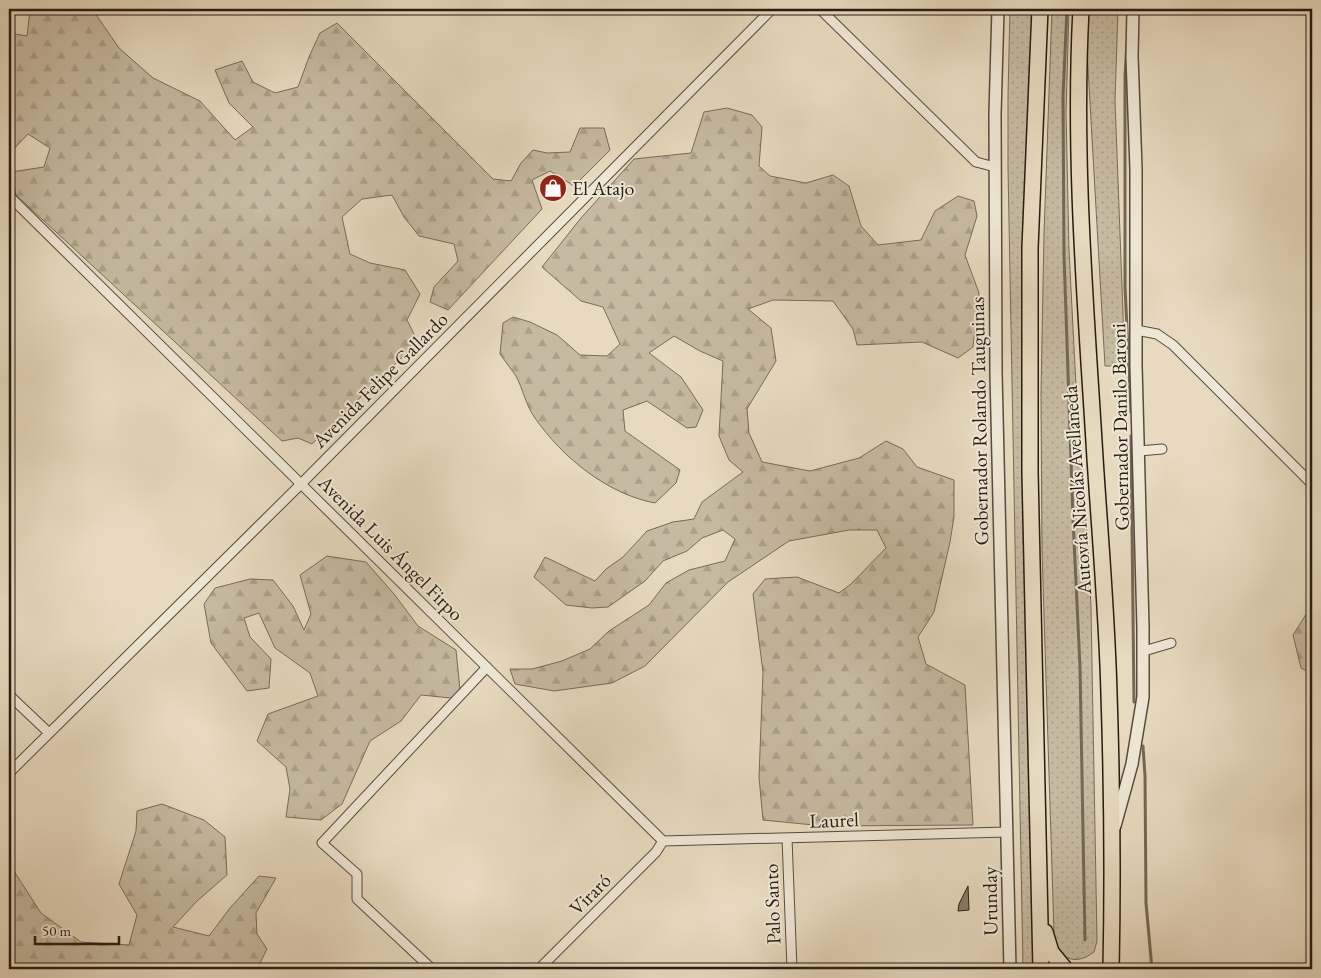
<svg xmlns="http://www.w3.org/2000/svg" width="1321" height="978" font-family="'EB Garamond',serif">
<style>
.grass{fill:url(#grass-dots);stroke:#766c5a}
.forest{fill:url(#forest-firs);stroke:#766c5a}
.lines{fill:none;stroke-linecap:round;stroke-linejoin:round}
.stream{stroke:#726857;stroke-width:3}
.building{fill:#8a7f6c;stroke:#251d12}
.minor-casing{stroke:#564c3e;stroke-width:11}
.tertiary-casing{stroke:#564c3e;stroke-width:14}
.trunk-casing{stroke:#251d12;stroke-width:18}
.minor{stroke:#efe7d6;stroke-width:9}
.tertiary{stroke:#efe7d6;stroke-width:11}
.trunk{stroke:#e7dac0;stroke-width:15}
.labels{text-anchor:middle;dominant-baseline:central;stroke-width:4;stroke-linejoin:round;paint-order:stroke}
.poi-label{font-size:20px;fill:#251d12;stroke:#efe7d6;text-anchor:start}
.street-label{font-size:20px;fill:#251d12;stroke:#efe7d6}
</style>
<defs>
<pattern id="grass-dots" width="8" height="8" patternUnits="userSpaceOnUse" patternTransform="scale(1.25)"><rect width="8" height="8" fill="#c6baa2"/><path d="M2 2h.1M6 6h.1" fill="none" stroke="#aa9f8a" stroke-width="1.8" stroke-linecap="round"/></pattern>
<pattern id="forest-firs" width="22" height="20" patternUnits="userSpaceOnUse" patternTransform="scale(1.25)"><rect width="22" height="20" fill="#c6baa2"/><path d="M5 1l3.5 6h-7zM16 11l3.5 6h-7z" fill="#aa9f8a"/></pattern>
</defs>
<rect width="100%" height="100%" fill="#e7dac0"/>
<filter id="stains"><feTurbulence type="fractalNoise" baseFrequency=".004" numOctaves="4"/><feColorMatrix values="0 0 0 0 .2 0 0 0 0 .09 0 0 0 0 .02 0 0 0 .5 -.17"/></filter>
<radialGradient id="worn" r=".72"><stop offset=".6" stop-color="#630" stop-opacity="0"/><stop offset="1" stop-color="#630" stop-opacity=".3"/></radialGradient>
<path class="grass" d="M1010,9H1034L1035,969H1023L1008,167V96Z
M1052,9H1069L1066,113L1069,250L1079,444L1088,543L1091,608L1097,941L1094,952C1073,968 1057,957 1054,933L1042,551L1041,393L1044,234Z
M1089,9H1118L1115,101L1125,366H1105L1087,50Z"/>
<path class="forest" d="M26,9H92L119,48L153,78L200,101L235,140L253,127L229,103L215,70L242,61L253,82L275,93L298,87L309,57L320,33L337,23L493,179L511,181L521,163L533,150L547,153L570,152L580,128H604L610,150L574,186L550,171L532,180L542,209L448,310L430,302L434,287L458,261L454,244L419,236L404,217L392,195L362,199L342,217L350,254L370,263L405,270L420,294L407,320L418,342L312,444L298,438L282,441L16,195L11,172L44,167L50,148L28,134L9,154V33L27,36L30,10Z
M727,108L752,115L762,127L759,166L770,176L806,183L833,175L849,186L861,226L878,245L921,240L935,211L958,196L974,201L977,216L965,255L979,293L973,347L958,358L922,342L857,345L853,329L833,301L773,300L748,309L771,328L776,361L747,409L749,433L762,462L810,471L859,458L886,441L903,449L917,467L954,480V517L950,542L934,612L918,637L926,664L965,685L973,825L824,826L763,820L759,777L763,672L753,594L765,579L797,577L839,593L851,584L886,548L877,530H849L789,541L728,582L645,666L612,683L554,691L515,684L510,669H532L562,661L590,649L609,631L649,605L666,583L689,570L725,561L735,539L723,530L702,538L687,551L663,561L645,581L608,607L592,608L566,605L534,577L545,557L595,581L606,569L623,557L647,531L673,522L694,519L702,502L743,472L729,460L719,436L723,361L700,351L674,336L649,353L681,377L703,410L696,427L687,428L647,401L623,410L625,431L680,470L676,483L655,503C607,494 562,457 535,418C526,406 523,389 516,376C511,369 505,361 500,354L503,323L513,317L530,322L557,335L580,355L607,356L620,344L603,307L581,301L542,267L581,218L634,159L691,153L704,112Z
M327,556L366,562L394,594L418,626L456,650L460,690L451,698L421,695L401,721L370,741L342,804L321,820L286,817L290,789L286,767L257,741L268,714L318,696L310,673L275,648L259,613L244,618L250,637L271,659L269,688L247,691L211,643L204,604L215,588L250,579L273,580L293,606L304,630L311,614L300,575Z
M1312,605V674L1301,668L1293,635Z
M162,804L204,820L225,837L227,875L197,901L173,927L209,936L230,908L259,876L276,878L256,913L257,934L267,949L257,969H9L10,865L41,913L81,942L129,945L137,915L119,884L136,831L137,811Z"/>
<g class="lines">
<path class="stream" d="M1067,9L1063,96L1064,255L1073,519L1080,667L1085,940
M1127,42L1125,76V287L1131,412
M1131,436L1134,702
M1143,746L1145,776L1146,903L1152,969"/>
</g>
<path class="building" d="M968,886L969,910L958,911L959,904Z"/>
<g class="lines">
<g class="minor-casing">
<path id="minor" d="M820,9L976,162L995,167
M9,196L663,841
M1136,330L1157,334L1173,345L1312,484
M1139,451L1162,449
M1144,651L1171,643
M9,695L48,732
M9,773L301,484L772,9
M787,838L792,969
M663,841L1007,832
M432,969L357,899V874L322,843L487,667
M539,969L656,852L663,841"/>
</g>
<g class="tertiary-casing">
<path id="tertiary" d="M998,9L995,114L996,373L1010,969
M1115,826L1132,764L1143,697V627L1136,366V169L1132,56L1133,9"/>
</g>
<g class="trunk-casing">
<path id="trunk" d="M1040,9L1030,248V472L1041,969
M1081,9C1073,158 1086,308 1095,458C1100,536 1107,615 1109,694C1112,786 1113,877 1111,969
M1045,932L1051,952L1065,969"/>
</g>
<use href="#minor" class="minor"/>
<use href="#tertiary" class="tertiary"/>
<use href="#trunk" class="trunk"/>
</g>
<defs>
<g id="shop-disc" transform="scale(1.4375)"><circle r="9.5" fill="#8f2418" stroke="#efe7d6"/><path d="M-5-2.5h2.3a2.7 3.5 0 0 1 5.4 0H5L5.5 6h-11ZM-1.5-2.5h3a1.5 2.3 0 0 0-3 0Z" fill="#fff"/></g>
</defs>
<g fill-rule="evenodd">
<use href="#shop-disc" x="553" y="188"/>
</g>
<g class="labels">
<g class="poi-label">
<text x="572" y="188">El Atajo</text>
</g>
<g class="street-label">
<text transform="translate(380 380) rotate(-45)">Avenida Felipe Gallardo</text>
<text transform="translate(979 421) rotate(-91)">Gobernador Rolando Tauguinas</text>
<text transform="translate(1120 427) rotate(-91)">Gobernador Danilo Baroni</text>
<text transform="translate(1077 490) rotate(-94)">Autovía Nicolás Avellaneda</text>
<text transform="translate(391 548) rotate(45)">Avenida Luis Ángel Firpo</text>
<text transform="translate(834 820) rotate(-2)">Laurel</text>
<text transform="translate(590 894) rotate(-45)">Viraró</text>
<text transform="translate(990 901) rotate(-91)">Urunday</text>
<text transform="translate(772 904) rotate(-92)">Palo Santo</text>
</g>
</g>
<rect width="1321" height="978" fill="none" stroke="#e7dac0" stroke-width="30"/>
<rect x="10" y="10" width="1301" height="958" fill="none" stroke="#251d12" stroke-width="2.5"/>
<rect x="15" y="15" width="1291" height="948" fill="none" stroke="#251d12"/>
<path d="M35 936v8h84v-8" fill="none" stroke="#251d12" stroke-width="2.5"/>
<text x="42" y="936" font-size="15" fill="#251d12" stroke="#efe7d6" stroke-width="4" paint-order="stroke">50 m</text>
<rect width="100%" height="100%" filter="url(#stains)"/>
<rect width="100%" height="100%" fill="url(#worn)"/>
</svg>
